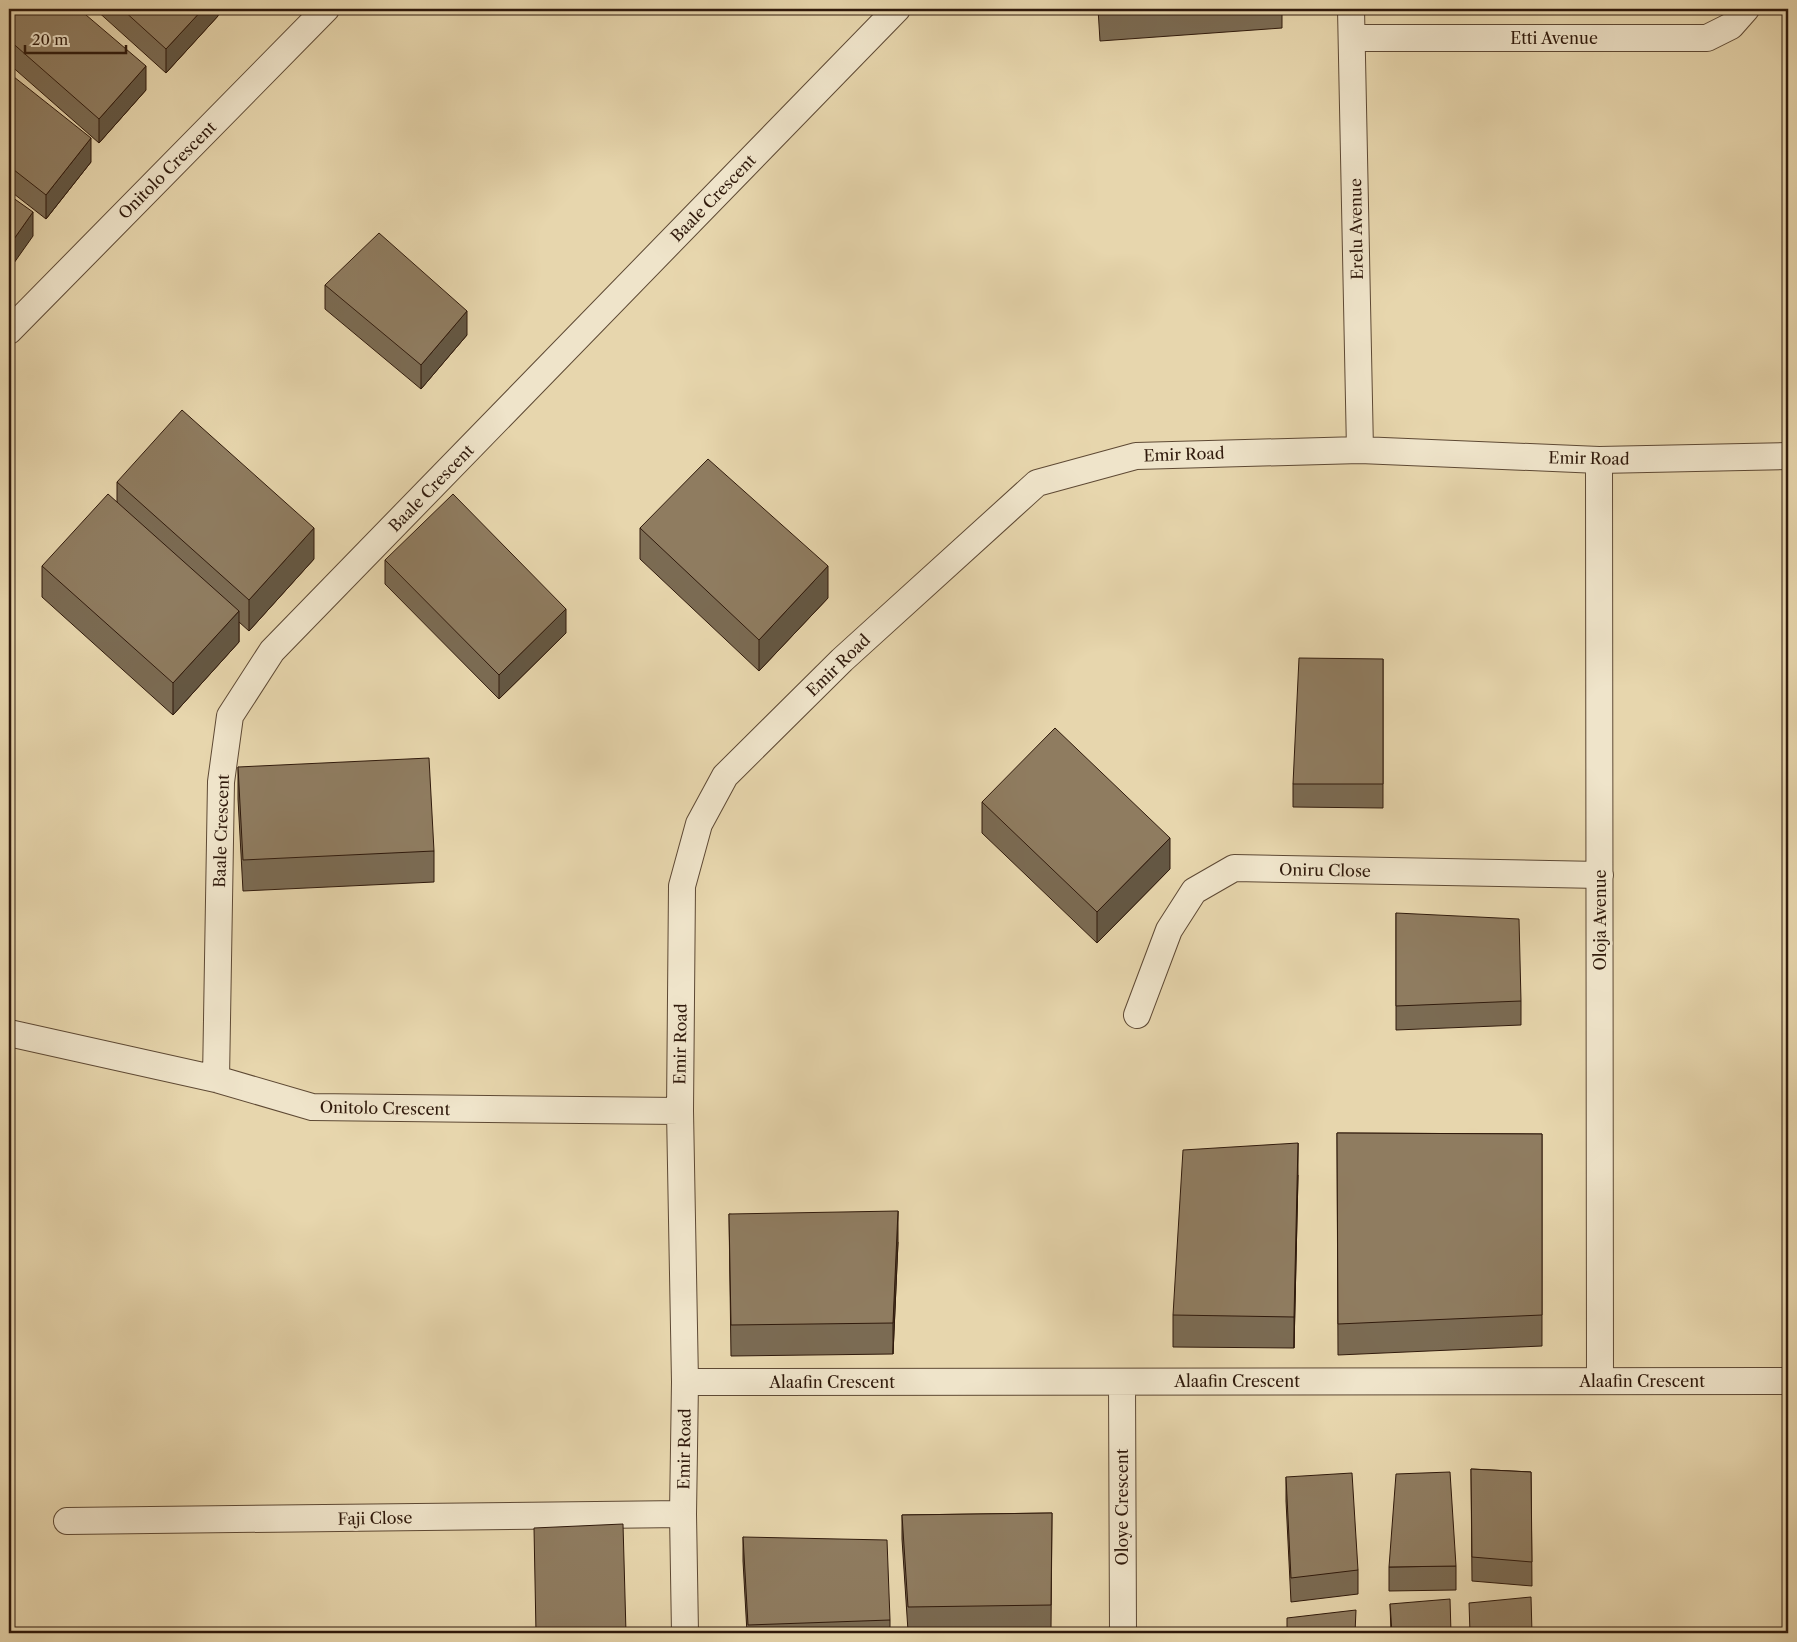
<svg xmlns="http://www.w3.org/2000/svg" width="1797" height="1642" font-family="'Libre Caslon Text',serif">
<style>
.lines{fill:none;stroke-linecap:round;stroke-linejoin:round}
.minor-casing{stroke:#5e4934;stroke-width:28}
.minor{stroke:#efe4ca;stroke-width:26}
.wall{fill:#7b6b53;stroke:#301a0c}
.shaded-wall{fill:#645743;stroke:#301a0c}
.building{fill:#8f7c60;stroke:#301a0c}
.labels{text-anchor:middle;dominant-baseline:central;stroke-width:5;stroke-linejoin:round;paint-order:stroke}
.street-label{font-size:16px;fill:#301a0c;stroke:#efe4ca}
</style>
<rect width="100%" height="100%" fill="#e7d6ad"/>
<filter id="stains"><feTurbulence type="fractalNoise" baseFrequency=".004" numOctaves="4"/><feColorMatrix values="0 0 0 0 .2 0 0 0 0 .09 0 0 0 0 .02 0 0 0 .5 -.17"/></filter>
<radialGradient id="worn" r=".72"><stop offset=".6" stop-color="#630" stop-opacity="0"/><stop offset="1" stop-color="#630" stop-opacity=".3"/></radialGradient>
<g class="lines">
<g class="minor-casing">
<path id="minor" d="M1351,9L1360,450
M1352,38H1707L1731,26L1746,9
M9,331L326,9
M1599,460L1600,1381
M1137,1015L1169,930L1194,891L1234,868L1600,875
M9,1033L216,1079L312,1107L680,1111
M216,1079L221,782L230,716L272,651L897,9
M685,1382L1788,1381
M1122,1382L1123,1633
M67,1521L683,1514
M685,1633L683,1514L685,1382L680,1111L682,886L699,824L725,776L842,660L1037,483L1136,456L1360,450L1599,460L1788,456"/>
</g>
<use href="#minor" class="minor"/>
</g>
<path class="wall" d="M95,9H218V16L166,73Z
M1098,9H1282V28L1100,41Z
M9,16L146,90L99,143L9,64Z
M9,73L91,162L46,219L9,190Z
M325,285L467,335L421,389L325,309Z
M117,482L314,559L249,631L239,622V642L173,715L42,597V566L117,502Z
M640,528L828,598L759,671L640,559Z
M385,560L566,633L499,699L385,584Z
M1383,659V808L1293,807V784Z
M238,767L434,851V882L243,891L238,799Z
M982,802L1170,869L1097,943L982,833Z
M1396,913L1521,1001V1025L1396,1030Z
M1337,1133L1542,1134V1346L1338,1355Z
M1298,1175L1294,1348L1173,1347V1315Z
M729,1214L898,1242L893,1354L731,1356Z
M1471,1469L1531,1472L1532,1586L1472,1581Z
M1286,1477L1358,1570V1594L1291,1602L1286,1501Z
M1052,1513L1051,1629L908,1631L902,1539V1515Z
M743,1537L890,1620V1633H747L743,1561Z
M1456,1566V1590L1389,1591V1567Z
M1390,1604L1451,1633H1391Z"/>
<path class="shaded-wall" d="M203,9H218V16L166,73V49Z
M146,66V90L99,143V119Z
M91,138V162L46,219V195Z
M33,212V236L9,270V246Z
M467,311V335L421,389V365Z
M314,528V559L249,631V600Z
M828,566V598L759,671V640Z
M566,609V633L499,699V675Z
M239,611V642L173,715V683Z
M1170,838V869L1097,943V912Z
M1298,1143V1175L1294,1348V1317Z
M898,1211V1242L893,1354V1323Z"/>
<path class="building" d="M15,9H79L146,66L99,119L9,40V16Z
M122,9H203L166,49Z
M9,73L91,138L46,195L9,166Z
M9,195L33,212L9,246Z
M379,233L467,311L421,365L325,285Z
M182,410L314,528L249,600L117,482Z
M708,459L828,566L759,640L640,528Z
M108,494L239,611L173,683L42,566Z
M453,494L566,609L499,675L385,560Z
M1299,658L1383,659V784H1293Z
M1055,728L1170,838L1097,912L982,802Z
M429,758L434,851L243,860L238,767Z
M1396,913L1519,919L1521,1001L1396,1006Z
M1337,1133L1542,1134V1315L1338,1324Z
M1298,1143L1294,1317L1173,1315L1183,1150Z
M898,1211L893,1323L731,1325L729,1214Z
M1471,1469L1531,1472L1532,1562L1472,1557Z
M1450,1472L1456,1566L1389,1567L1396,1474Z
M1352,1473L1358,1570L1291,1578L1286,1477Z
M1052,1513L1051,1605L908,1607L902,1515Z
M623,1524L626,1633H536L534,1528Z
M743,1537L887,1540L890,1620L748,1625Z
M1531,1597L1532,1633H1470L1469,1603Z
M1450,1599L1451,1633H1392L1390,1604Z
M1356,1610L1355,1633H1287V1618Z"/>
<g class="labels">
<g class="street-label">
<text x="1554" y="38">Etti Avenue</text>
<text transform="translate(167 170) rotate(-45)">Onitolo Crescent</text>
<text transform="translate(713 198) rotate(-46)">Baale Crescent</text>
<text transform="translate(1356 229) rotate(-91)">Erelu Avenue</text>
<text transform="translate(1184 454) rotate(-2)">Emir Road</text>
<text transform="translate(1589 458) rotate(1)">Emir Road</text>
<text transform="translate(431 488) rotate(-46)">Baale Crescent</text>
<text transform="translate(838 665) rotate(-44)">Emir Road</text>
<text transform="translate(221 831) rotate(-88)">Baale Crescent</text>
<text transform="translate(1325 870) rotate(1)">Oniru Close</text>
<text transform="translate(1600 920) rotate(-90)">Oloja Avenue</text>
<text transform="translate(680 1044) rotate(-89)">Emir Road</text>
<text transform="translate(385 1108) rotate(1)">Onitolo Crescent</text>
<text x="1237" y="1381">Alaafin Crescent</text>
<text x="1642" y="1381">Alaafin Crescent</text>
<text x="832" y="1382">Alaafin Crescent</text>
<text transform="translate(684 1449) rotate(-89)">Emir Road</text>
<text transform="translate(1122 1507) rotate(-90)">Oloye Crescent</text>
<text transform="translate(375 1518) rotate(-1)">Faji Close</text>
</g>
</g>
<rect width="1797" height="1642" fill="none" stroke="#e7d6ad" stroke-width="30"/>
<rect x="10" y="10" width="1777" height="1622" fill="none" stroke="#301a0c" stroke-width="2.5"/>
<rect x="15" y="15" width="1767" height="1612" fill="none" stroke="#301a0c"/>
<path d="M25 45v8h101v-8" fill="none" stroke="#301a0c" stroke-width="2.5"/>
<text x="32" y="45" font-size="15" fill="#301a0c" stroke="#efe4ca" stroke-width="4" paint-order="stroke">20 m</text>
<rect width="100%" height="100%" filter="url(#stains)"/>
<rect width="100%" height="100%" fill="url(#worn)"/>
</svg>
